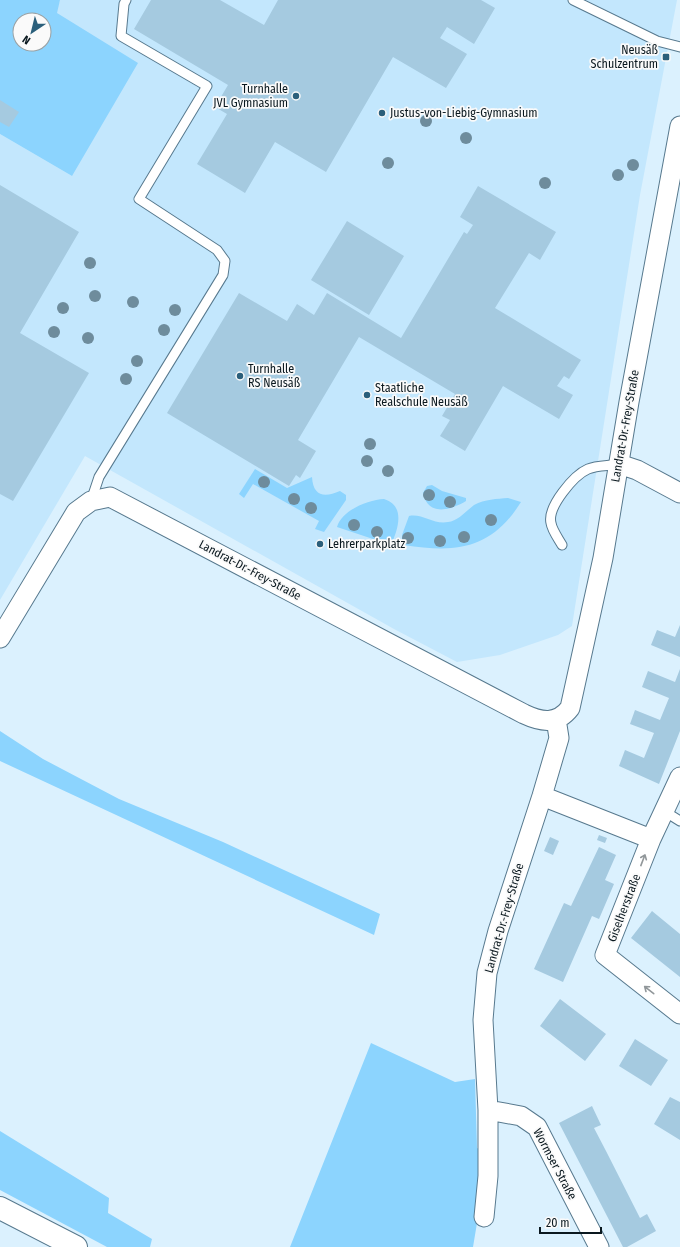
<svg xmlns="http://www.w3.org/2000/svg" width="680" height="1247" font-family="'Fira Sans Condensed',sans-serif">
<style>
.built{fill:#c3e7fd}
.green{fill:#8cd4fe;fill-rule:evenodd}
.building{fill:#a5cae0}
.lines{fill:none;stroke-linecap:round;stroke-linejoin:round}
.lane-casing{stroke:#57798e;stroke-width:11}
.street-casing{stroke:#57798e;stroke-width:21}
.secondary-casing{stroke:#57798e;stroke-width:24}
.lane{stroke:#fff;stroke-width:9}
.street{stroke:#fff;stroke-width:19}
.secondary{stroke:#fff;stroke-width:22}
.tree{fill:#6e8c9c}
.oneway{stroke:#91979a}
.poi-dot{fill:#2b5f7b;stroke:#fafafa;stroke-width:1.5}
.labels{text-anchor:middle;dominant-baseline:central;stroke-width:3.5;stroke-linejoin:round;paint-order:stroke}
.poi-label{font-size:12px;fill:#0a181f;stroke:#fafafa;text-anchor:start}
.street-label{font-size:12px;fill:#0a181f;stroke:#fafafa}
</style>
<rect width="100%" height="100%" fill="#dbf1fe"/>
<path class="built" d="M60,0H677L640,195L572,626L558,635L500,655L457,662L394,629L85,456L0,600V134L72,176L56,12Z"/>
<path class="green" d="M0,0H60L57,13L138,63L72,176L0,134ZM20,20H44V44H20Z
M255,469L287,488L312,477C313,496 324,498 340,491L346,495V500L324,532L315,529L319,521L253,484L244,498L239,494Z
M432,485L442,491L466,498V501C451,510 428,517 423,493L427,486Z
M508,498L521,502C491,550 456,553 404,545L402,535L409,516C422,513 434,525 448,522C458,521 466,511 474,505C485,499 497,499 508,498Z
M384,499C406,506 398,529 391,545L337,527C342,510 368,500 384,499Z
M0,731L43,759L119,799L223,842L380,914L374,935L0,761Z
M371,1043L455,1082L475,1079L477,1148L481,1150L479,1211L473,1247H290Z
M0,1131L109,1198L108,1213L152,1239L150,1247H107L0,1190Z"/>
<path class="building" d="M151,0H220L264,25L278,0H481L495,8L474,44L447,27L440,38L467,54L446,88L393,57L326,172L275,142L245,193L197,164L227,114L215,107L228,85L134,29Z
M0,100L19,112L9,127L0,122Z
M0,185L79,232L20,333L89,373L13,501L0,494Z
M478,186L556,232L540,260L529,253L495,308L581,360L569,379L564,376L557,386L573,395L559,419L503,386L465,451L440,436L450,420L442,416L455,394L359,337L298,440L316,451L300,478L296,475L289,486L167,413L239,293L287,321L297,304L314,315L327,293L401,338L464,232L467,234L473,225L460,217Z
M347,221L404,256L369,315L311,280Z
M680,625V657L651,645L657,630L675,637Z
M680,669V731L659,784L619,766L625,750L644,758L654,733L630,724L635,710L660,720L669,698L642,687L648,671L675,682Z
M599,835L607,838L605,843L597,840Z
M550,837L559,841L553,855L544,851Z
M599,847L616,855L605,880L614,884L599,919L592,916L563,982L534,969L564,903L571,906Z
M652,911L680,934V977L631,938Z
M560,999L606,1034L585,1061L540,1026Z
M635,1039L668,1060L651,1086L619,1066Z
M670,1097L680,1102V1140L654,1124Z
M592,1106L601,1125L594,1128L606,1151L640,1218L647,1214L656,1231L627,1247H623L559,1123Z"/>
<g class="lines">
<g class="lane-casing">
<path id="lane" d="M573,0L657,41L680,47
M91,501L99,477L223,275L225,261L217,250L139,199L207,86L121,36L124,4L126,0
M562,545C558,538 552,530 551,523C547,507 574,475 588,469C597,465 609,466 619,464
M664,811L680,821"/>
</g>
<g class="street-casing">
<path id="street" d="M619,464L637,470L680,493
M0,638L76,512L91,501L110,497L524,714C541,722 557,725 570,708L603,558L629,402L680,126
M680,777L651,839L605,955L680,1014
M542,796L651,839
M488,1110L521,1116L537,1127L599,1247
M484,1217L488,1176V1110L483,1020L487,973L498,931L542,796L559,738L556,719"/>
</g>
<g class="secondary-casing">
<path id="secondary" d="M0,1208L76,1247"/>
</g>
<use href="#lane" class="lane"/>
<use href="#street" class="street"/>
<use href="#secondary" class="secondary"/>
</g>
<g class="tree">
<circle cx="426" cy="121" r="6"/>
<circle cx="466" cy="138" r="6"/>
<circle cx="388" cy="163" r="6"/>
<circle cx="633" cy="165" r="6"/>
<circle cx="618" cy="175" r="6"/>
<circle cx="545" cy="183" r="6"/>
<circle cx="90" cy="263" r="6"/>
<circle cx="95" cy="296" r="6"/>
<circle cx="133" cy="302" r="6"/>
<circle cx="63" cy="308" r="6"/>
<circle cx="175" cy="310" r="6"/>
<circle cx="164" cy="330" r="6"/>
<circle cx="54" cy="332" r="6"/>
<circle cx="88" cy="338" r="6"/>
<circle cx="137" cy="361" r="6"/>
<circle cx="126" cy="379" r="6"/>
<circle cx="370" cy="444" r="6"/>
<circle cx="367" cy="461" r="6"/>
<circle cx="388" cy="471" r="6"/>
<circle cx="264" cy="482" r="6"/>
<circle cx="429" cy="495" r="6"/>
<circle cx="294" cy="499" r="6"/>
<circle cx="450" cy="502" r="6"/>
<circle cx="311" cy="508" r="6"/>
<circle cx="491" cy="520" r="6"/>
<circle cx="354" cy="525" r="6"/>
<circle cx="377" cy="532" r="6"/>
<circle cx="464" cy="537" r="6"/>
<circle cx="408" cy="538" r="6"/>
<circle cx="440" cy="541" r="6"/>
</g>
<defs><path id="oneway-shaft" d="M-6 0H5M1.5-3L5.5 0L1.5 3" fill="none" stroke-width="1.6" stroke-linecap="round" stroke-linejoin="round"/></defs>
<g class="oneway">
<use href="#oneway-shaft" transform="translate(643 860) rotate(-69)"/>
<use href="#oneway-shaft" transform="translate(649 990) rotate(-142)"/>
</g>
<g class="poi-dot">
<rect x="662" y="53" width="8" height="8" rx="2"/>
<circle cx="296" cy="96" r="4"/>
<circle cx="382" cy="113" r="4"/>
<circle cx="240" cy="376" r="4"/>
<circle cx="367" cy="395" r="4"/>
<circle cx="320" cy="544" r="4"/>
</g>
<g class="labels">
<g class="poi-label">
<text x="658" y="50" text-anchor="end">Neusäß<tspan x="658" dy="14">Schulzentrum</tspan></text>
<text x="288" y="89" text-anchor="end">Turnhalle<tspan x="288" dy="14">JVL Gymnasium</tspan></text>
<text x="390" y="113">Justus-von-Liebig-Gymnasium</text>
<text x="248" y="369">Turnhalle<tspan x="248" dy="14">RS Neusäß</tspan></text>
<text x="375" y="388">Staatliche<tspan x="375" dy="14">Realschule Neusäß</tspan></text>
<text x="328" y="544">Lehrerparkplatz</text>
</g>
<g class="street-label">
<text transform="translate(625 426) rotate(-80)">Landrat-Dr.-Frey-Straße</text>
<text transform="translate(250 570) rotate(28)">Landrat-Dr.-Frey-Straße</text>
<text transform="translate(624 908) rotate(-69)">Giselherstraße</text>
<text transform="translate(504 918) rotate(-74)">Landrat-Dr.-Frey-Straße</text>
<text transform="translate(555 1164) rotate(62)">Wormser Straße</text>
</g>
</g>
<g transform="translate(32 32) rotate(215)"><circle r="19" fill="#fafafa" stroke="#9aa0a2"/>
<path d="M0-3L7 15L0 10L-7 15Z" fill="#2b5f7b"/>
<text y="-6" font-size="11" font-weight="bold" text-anchor="middle" fill="#0a181f">N</text>
</g>
<path d="M540 1227v6h61v-6" fill="none" stroke="#0a181f" stroke-width="2"/>
<text x="546" y="1227" font-size="12" fill="#0a181f" stroke="#fafafa" stroke-width="3" paint-order="stroke">20 m</text>
</svg>
